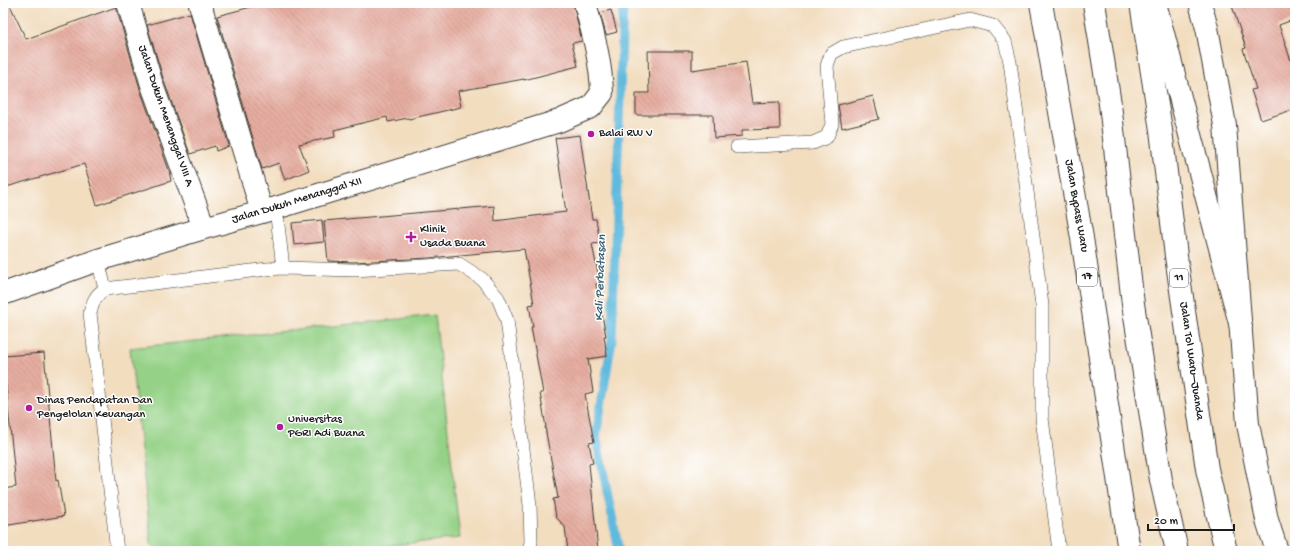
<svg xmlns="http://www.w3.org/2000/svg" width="1298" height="554" font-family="'Gochi Hand',sans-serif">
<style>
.garden{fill:#95d287;stroke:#587752}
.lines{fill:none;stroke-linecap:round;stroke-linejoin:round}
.stream{stroke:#60badd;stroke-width:9}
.building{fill:url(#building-back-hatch)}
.service-casing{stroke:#3c3934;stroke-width:14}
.minor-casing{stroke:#3c3934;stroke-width:24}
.trunk-casing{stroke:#3c3934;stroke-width:24}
.motorway-casing{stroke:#3c3934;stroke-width:24}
.path{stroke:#3c3934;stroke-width:2.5;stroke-dasharray:3 3;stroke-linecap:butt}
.service{stroke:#fff;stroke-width:13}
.minor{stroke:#fff;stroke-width:22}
.trunk{stroke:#fff;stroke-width:22}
.motorway{stroke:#fff;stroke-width:22}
.poi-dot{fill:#b5179e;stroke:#fff;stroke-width:1.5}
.labels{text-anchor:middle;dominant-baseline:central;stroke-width:3;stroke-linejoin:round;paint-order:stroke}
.shield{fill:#fff;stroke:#606060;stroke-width:1}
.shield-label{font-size:11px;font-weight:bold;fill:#1c1c1c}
.street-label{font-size:12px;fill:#1c1c1c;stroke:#fff}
.poi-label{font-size:12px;fill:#1c1c1c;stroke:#fff;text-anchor:start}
.water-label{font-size:13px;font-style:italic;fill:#3b6373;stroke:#fff}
</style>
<defs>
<pattern id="building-back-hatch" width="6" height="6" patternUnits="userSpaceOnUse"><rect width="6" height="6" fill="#e6ada1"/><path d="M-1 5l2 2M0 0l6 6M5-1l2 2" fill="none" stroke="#c5948a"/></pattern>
</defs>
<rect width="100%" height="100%" fill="#fff"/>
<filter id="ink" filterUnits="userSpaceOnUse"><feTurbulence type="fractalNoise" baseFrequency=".025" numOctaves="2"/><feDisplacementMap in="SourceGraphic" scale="8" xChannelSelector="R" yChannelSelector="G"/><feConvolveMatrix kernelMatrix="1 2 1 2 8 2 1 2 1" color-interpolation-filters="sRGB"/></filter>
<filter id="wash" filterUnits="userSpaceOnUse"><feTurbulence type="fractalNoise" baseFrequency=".012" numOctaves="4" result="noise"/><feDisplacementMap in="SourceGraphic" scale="16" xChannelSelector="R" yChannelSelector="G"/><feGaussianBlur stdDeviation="0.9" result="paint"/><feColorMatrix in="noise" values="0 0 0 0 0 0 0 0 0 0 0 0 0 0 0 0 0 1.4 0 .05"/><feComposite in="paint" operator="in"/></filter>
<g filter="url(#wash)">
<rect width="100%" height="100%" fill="#f2ddbf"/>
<path class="garden" d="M435,315L460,538L338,551H152L130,348Z"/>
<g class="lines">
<path class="stream" d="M619,551L596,436L612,340L623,3"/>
</g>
<g id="blocks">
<path class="building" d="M3,3H9L26,39L116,7L140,89L169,170L171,181L97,205L84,164L3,188Z
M266,3H573L582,41L572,43L578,66L524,80V79L458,91L461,107L409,119L408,118L388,122L387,117L334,130L335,137L299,144L309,170L285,180L279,163L262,169L217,16Z
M1231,3H1295V19L1279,25L1295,73V109L1261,120L1251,90L1256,89L1243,49L1246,48Z
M611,10L617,32L606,35L600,13Z
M190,13L229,146L216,151L215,146L190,154L164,81L147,25Z
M648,51H692V70L746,62L752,103L779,102L780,129L742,130V136L714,138L713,115H636V93H649Z
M873,96L879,119L842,128L838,105Z
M580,135L592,219H596L600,243L592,244L600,283L596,284L606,336H604L607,356L588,359L593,392L585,394L594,442L589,443L593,463L589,464L598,551H568L565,527L556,517L553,499L558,498L545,427H546L540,393H543L531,327H533L529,305L534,304L524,249L429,258L354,262L328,261L324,221L494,206L495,221L566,212L555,138Z
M322,220L324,242L294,245L292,223Z
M44,353L56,481L58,480L64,516L3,526V489L16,487L3,356Z"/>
</g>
</g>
<g filter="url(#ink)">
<use href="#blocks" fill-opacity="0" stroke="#3c3934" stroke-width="1"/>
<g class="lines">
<g class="service-casing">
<path id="service" d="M737,147L813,143L827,137L832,124L827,66L831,54L843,47L970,20L993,26L1005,41L1010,62L1042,305V418L1059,551
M276,208L283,268
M98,260L105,289
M117,551L90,313C93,302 95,295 105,289L267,269L283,268L354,270L459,264L482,279L498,298L507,320L530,505L531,542L529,551"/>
</g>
<g class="minor-casing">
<path id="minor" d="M128,3L152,85L204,228
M203,3L200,4L262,212
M3,294L98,260L204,228L276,208L559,121L591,107L602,93C601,61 593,34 585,3"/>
</g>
<g class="trunk-casing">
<path id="trunk" d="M1041,3L1082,238L1129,551
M1200,3L1207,28L1225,125L1248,424L1267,520L1277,551"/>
</g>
<g class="motorway-casing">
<path id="motorway" d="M1094,3L1110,104L1133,304L1161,480L1177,551
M1141,3L1161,130L1176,256L1207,469L1226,551
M1155,3L1241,327"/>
</g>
<path class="path" d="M3,448H4"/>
<use href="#service" class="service"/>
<use href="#minor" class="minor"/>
<use href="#trunk" class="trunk"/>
<use href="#motorway" class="motorway"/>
</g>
</g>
<g class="poi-dot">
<circle cx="591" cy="134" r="4"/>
<path d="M409 231h4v4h4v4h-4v4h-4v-4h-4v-4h4z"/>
<circle cx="29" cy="408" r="4"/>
<circle cx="280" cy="427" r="4"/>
</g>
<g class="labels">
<g class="shield">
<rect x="1077" y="268" width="20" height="18" rx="3"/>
<rect x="1170" y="269" width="18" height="18" rx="3"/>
</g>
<g class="shield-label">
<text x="1087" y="277">17</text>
<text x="1179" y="278">11</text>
</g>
<g class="street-label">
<text transform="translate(165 116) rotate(71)">Jalan Dukuh Menanggal VIII A</text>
<text transform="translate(297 201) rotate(-17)">Jalan Dukuh Menanggal XII</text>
<text transform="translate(1076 206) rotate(80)">Jalan Bypass Waru</text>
<text transform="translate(1191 361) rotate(82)">Jalan Tol Waru–Juanda</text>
</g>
<g class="poi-label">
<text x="599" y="134">Balai RW V</text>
<text x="420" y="230">Klinik<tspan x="420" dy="14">Usada Buana</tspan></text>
<text x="37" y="401">Dinas Pendapatan Dan<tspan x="37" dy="14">Pengelolan Keuangan</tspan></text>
<text x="288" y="420">Universitas<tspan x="288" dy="14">PGRI Adi Buana</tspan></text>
</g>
<g class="water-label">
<text transform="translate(601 278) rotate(-88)">Kali Perbatasan</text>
</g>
</g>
<rect width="1298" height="554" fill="none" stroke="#fff" stroke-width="16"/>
<path d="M1148 524v6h86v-6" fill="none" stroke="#1c1c1c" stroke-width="2"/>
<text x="1154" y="524" font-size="12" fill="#1c1c1c" stroke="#ffffff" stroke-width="3" paint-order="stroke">20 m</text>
</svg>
